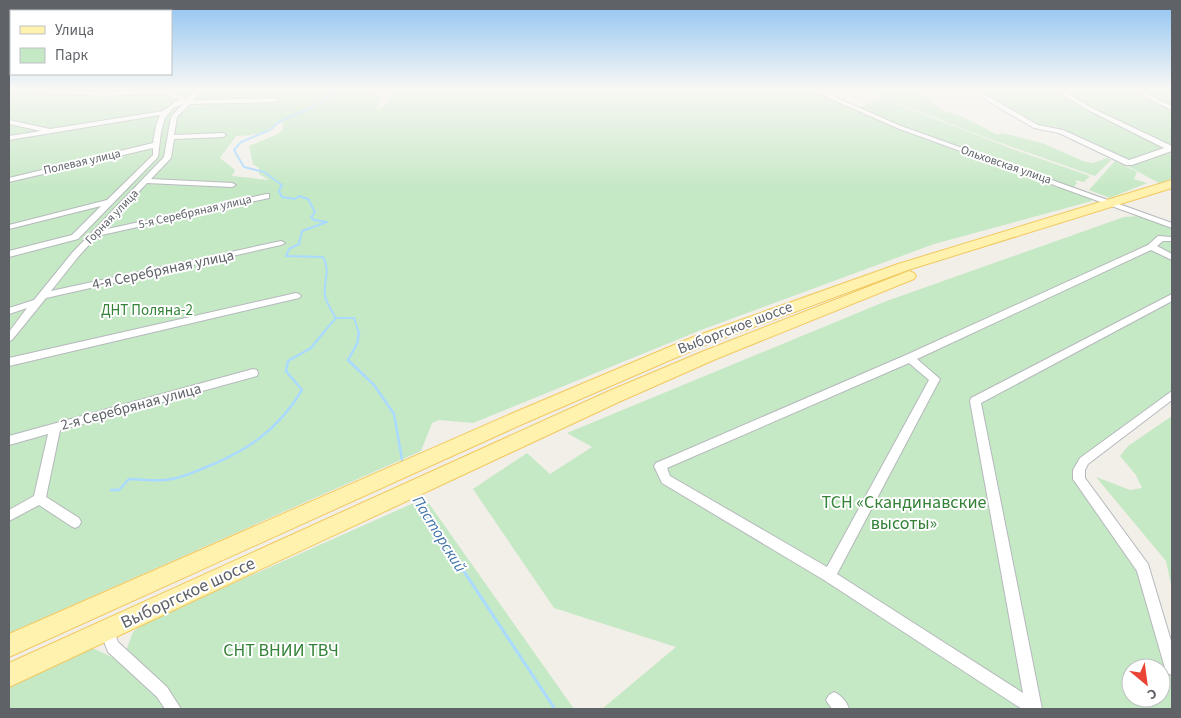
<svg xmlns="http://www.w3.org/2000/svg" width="1181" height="718" font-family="'Source Sans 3',sans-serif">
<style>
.green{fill:#c5e8c5;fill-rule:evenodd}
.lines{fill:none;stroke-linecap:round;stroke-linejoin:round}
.stream-far2{stroke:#aadaff;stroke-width:2}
.stream-far1{stroke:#aadaff;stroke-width:2.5}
.stream{stroke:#aadaff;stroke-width:3}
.street-casing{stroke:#b5b8bc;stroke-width:2}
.primary-casing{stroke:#f2c960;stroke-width:2}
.street{fill:#fff;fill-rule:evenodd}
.primary{fill:#fff2af;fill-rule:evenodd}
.labels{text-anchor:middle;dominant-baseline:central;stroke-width:4;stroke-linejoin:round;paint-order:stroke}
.far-street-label{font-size:12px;fill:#5f6368;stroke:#fff}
.street-label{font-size:15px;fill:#5f6368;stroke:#fff}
.park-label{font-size:15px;fill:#348238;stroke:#fff}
.water-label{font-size:16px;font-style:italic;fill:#4174aa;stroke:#fff}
.near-park-label{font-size:18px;fill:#348238;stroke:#fff}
.near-street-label{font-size:18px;fill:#5f6368;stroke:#fff}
</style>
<rect width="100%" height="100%" fill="#f1efe8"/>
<path class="green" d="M9,90H364L383,97L376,110L382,108L398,90H814L857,108L882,98L1015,150L1090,176L1084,182L1075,180L1077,183L1073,188L1087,193L1092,201L934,244L701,330L473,423L439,420L432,423L421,451L9,633ZM279,122L283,124V129L278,134L249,146L253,164L259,168V174L269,180L232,176L235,170L220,158L236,136C254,135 266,134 279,122Z
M865,90H916L943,111L961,116L998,135L1002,133L1042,143L1083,161L1093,163L1107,158L1111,160L1095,176L984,137Z
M980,90H1172V180L1161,184L1061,131L1036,127L980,93Z
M1115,161L1137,172L1134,179L1147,183L1110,198L1089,190Z
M1139,216L1172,227V397L1079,470L1143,568L1172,668V709H602L676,647L554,608L473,489L527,453L550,474L592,447L567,433L884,302L1124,217ZM1131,668H1161V698H1131Z
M1172,416V589L1166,561L1096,477L1130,490L1142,488L1136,475L1120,456L1128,446Z
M425,498L574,709H9V686L90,647L114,658L126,651L133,632L142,624Z"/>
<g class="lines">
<path class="stream-far2" d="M340,90L313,107L279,122L270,130L241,142L234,150L244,167L264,172L282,185L279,191L282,197L295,199L299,196L308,199L315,212L311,217L314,220L327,222L302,231L299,244L289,249L286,256L323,257C331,271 323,282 325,296C327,304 332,311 336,318H354L359,333
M323,333L336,318"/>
<path class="stream-far1" d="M359,332L357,344L348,360L374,385L394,414L403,465
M111,490H119L129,479C143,479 157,482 172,479C183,477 194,472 204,468C247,451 278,430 302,390L286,371L288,361L311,348L324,332
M414,496L419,503"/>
<path class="stream" d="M418,502L555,709"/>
<g class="street-casing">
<path id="street" d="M21,90L107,92L161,90L185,97L184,100L196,90H202L193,100L275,98L278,100L275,102L190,104L177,117L174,135L223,133L226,135L223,137L174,139L171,158L151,179L232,183L236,185L232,187L147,183L103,230L266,194H269V198L97,236L78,257L51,291L281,241L285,243L281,245L46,298L12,340L9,341V332L27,308L9,314V308L34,300L72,253L164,157L171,117L183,104L173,108L165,118L161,132L158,157L78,239L9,257V251L72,235L101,206L9,229V225L107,200L153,155V148L9,182V178L153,143L156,125L160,115L9,140V136L41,131L9,124V120L50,129L163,111L179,99L159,93L107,96L24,92Z
M811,90H819L901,126L1172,223V228L897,128Z
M977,90H983L984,94L1038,125L1063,130L1129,160L1164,148L1090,111L1054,90H1061L1094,109L1172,146V151L1132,165H1126L1059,133L1034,128L979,96Z
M1131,90H1138L1172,106V110Z
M1158,236L1172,237V241H1163L1157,246L1172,254V260L1151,250L917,359L940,379L837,574L1023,693L970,401L971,398L1172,294V301L981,403L1042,709H1022L824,580L662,483L654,466L656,463L906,355L1148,245ZM909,363L929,380L827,567L670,476L667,468Z
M296,293L299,294L301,296L299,298L9,366V358Z
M253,369L257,370L258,373L257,376L60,430L46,497L79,518L81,522L79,526L75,528L71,526L39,505L9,521V510L34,496L48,434L9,445V436Z
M1172,391V400L1088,464L1085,470V478L1148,564L1172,644V675L1167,673L1165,668L1137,571L1073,479V470L1080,458Z
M107,624L112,626L118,642L167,687L181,709H165L157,697L108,652L100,631L102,626Z
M834,692C842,696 847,702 849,709H832L826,700L829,695Z"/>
</g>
<g class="primary-casing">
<path id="primary" d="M1172,180V188L908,270L705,345L525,423L9,657V634L513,413L693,337L898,264Z
M909,271L914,273L916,276L914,279L716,359L621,401L9,687V663L609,391L704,351Z"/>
</g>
<use href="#street" class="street"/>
<use href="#primary" class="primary"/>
</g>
<linearGradient id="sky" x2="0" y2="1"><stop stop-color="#8fc3f1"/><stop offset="0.47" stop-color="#f9f8f5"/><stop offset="1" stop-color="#f9f8f5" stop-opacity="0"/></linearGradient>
<rect width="1181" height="190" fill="url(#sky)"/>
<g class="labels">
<g class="far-street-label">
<text transform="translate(82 162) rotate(-13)">Полевая улица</text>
<text transform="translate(1006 165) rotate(19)">Ольховская улица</text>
<text transform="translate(195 212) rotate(-13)">5-я Серебряная улица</text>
<text transform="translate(112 217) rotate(-46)">Горная улица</text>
</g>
<g class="street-label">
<text transform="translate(163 270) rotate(-12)">4-я Серебряная улица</text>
<text transform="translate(735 328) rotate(-21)">Выборгское шоссе</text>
<text transform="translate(131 407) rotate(-15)">2-я Серебряная улица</text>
</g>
<g class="park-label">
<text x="147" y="310">ДНТ Поляна-2</text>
</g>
<g class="water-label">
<text transform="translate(439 534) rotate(58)">Пасторский</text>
</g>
<g class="near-park-label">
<text x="904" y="502">ТСН «Скандинавские<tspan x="904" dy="21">высоты»</tspan></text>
<text x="281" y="650">СНТ ВНИИ ТВЧ</text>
</g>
<g class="near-street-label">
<text transform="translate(188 593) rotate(-25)">Выборгское шоссе</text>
</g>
</g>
<rect width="1181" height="718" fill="none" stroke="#5f6368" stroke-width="20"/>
<rect x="10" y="10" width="162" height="65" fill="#ffffff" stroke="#bfc1c3"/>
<rect x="20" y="26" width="25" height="8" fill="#fff2af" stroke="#bfc1c3"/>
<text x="55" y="35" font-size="15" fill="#5f6368">Улица</text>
<rect x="20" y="48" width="25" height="15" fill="#c5e8c5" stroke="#bfc1c3"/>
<text x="55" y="60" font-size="15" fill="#5f6368">Парк</text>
<g transform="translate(1146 683) rotate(151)"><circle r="24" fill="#ffffff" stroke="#bfc1c3"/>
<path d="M0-4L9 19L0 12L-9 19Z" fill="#ea4335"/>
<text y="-8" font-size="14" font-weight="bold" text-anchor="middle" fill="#5f6368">С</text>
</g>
</svg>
